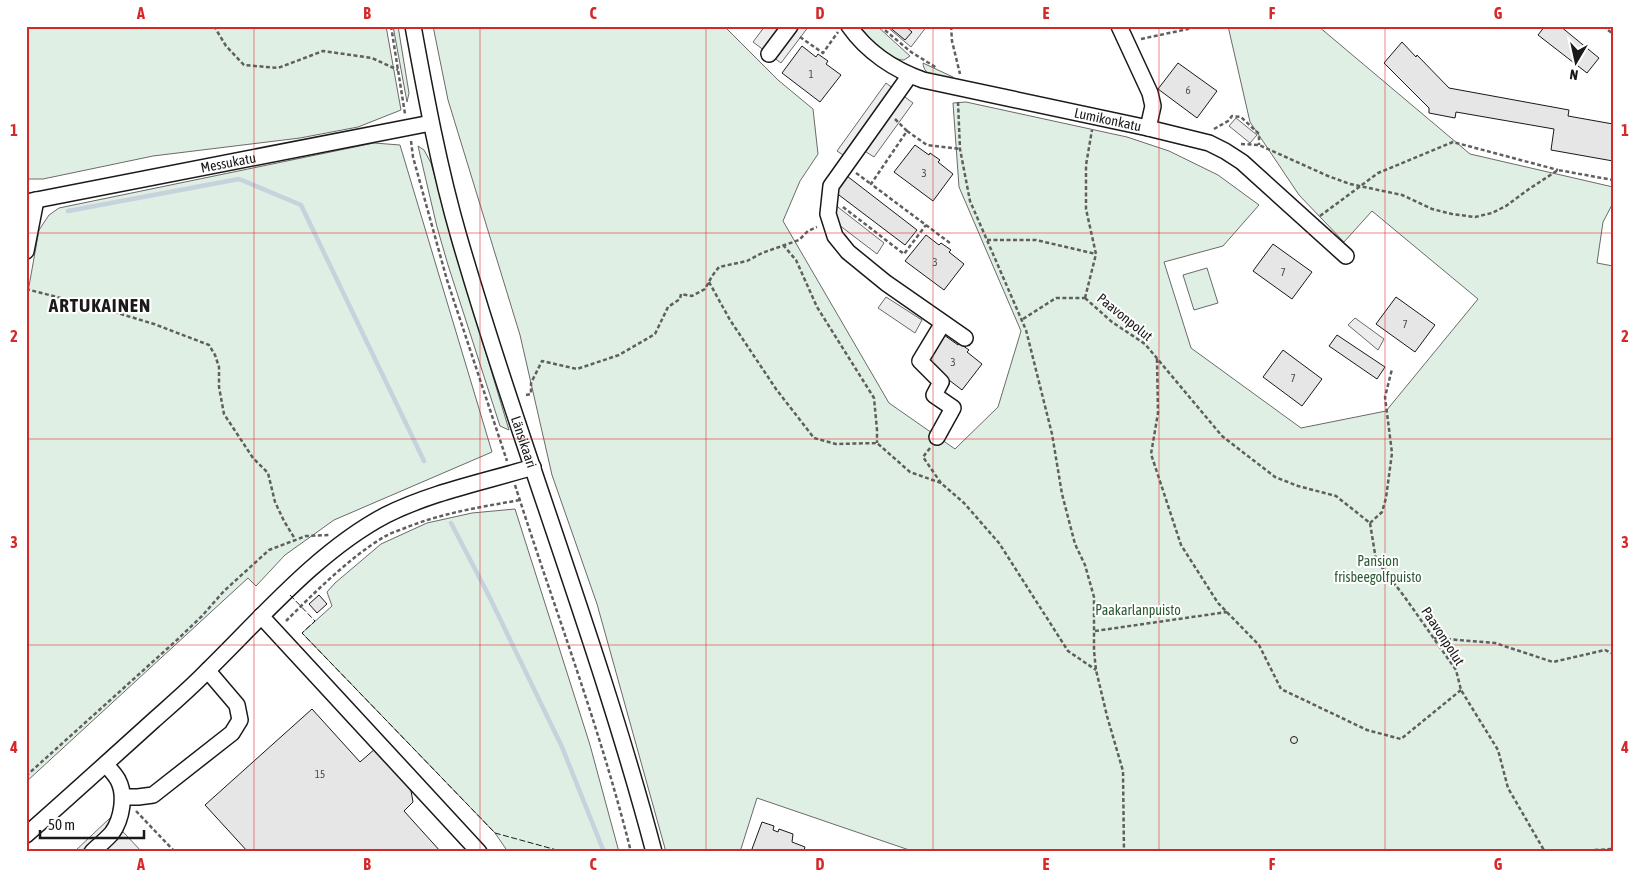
<svg xmlns="http://www.w3.org/2000/svg" width="1639" height="878" font-family="'Asap Condensed',sans-serif">
<style>
.green{fill:#e0efe3;stroke:#6a6a6a}
.parking{fill:#ededed;stroke:#6a6a6a}
.lines{fill:none;stroke-linecap:round;stroke-linejoin:round}
.stream{stroke:#c6d2dc;stroke-width:4.5}
.building{fill:#e6e6e6;stroke:#1a1a1a}
.minor-casing{stroke:#1a1a1a;stroke-width:18}
.path{stroke:#5f5f5f;stroke-width:2.5;stroke-dasharray:4 2.5;stroke-linecap:butt}
.minor{stroke:#fff;stroke-width:15}
.fence{stroke:#1a1a1a;stroke-width:1;stroke-dasharray:6 2.5;stroke-linecap:butt}
.grid{fill:none;stroke:#d62828;stroke-width:1;stroke-opacity:0.55}
.labels{text-anchor:middle;dominant-baseline:central;stroke-width:4;stroke-linejoin:round;paint-order:stroke}
.number-label{font-size:11px;fill:#4d4d4d}
.street-label{font-size:14px;fill:#1a1a1a;stroke:#fff}
.park-label{font-size:14px;fill:#2b5a34;stroke:#fff}
.district-label{font-size:19px;font-weight:bold;letter-spacing:1px;fill:#1a1a1a;stroke:#fff}
.neatline{fill:none;stroke:#d62828;stroke-width:2}
.grid-label{font-size:16px;text-anchor:middle;font-weight:bold;fill:#d62828}
</style>
<rect width="100%" height="100%" fill="#fff"/>
<path class="green" d="M26,26H386L401,110L358,127L300,138L153,156L43,179H26Z
M393,26H398L409,93L407,102Z
M433,26H727V29L778,80L813,109L818,154L800,181L783,221L889,403L955,449L998,407L1021,331L959,187L953,103L966,102L1127,137L1169,151L1218,175L1259,205L1223,246L1164,262L1191,348L1301,428L1386,411L1478,299L1372,211L1344,242L1299,195L1250,122L1228,26H1318L1470,154L1613,187V203L1603,222L1597,263L1613,266V852H915L757,798L740,852H666L597,604L552,475L520,335L448,100Z
M860,26H877L910,56L904,60C892,61 866,36 860,26Z
M923,63L953,77L952,80C941,77 924,78 923,63Z
M374,143L400,145L492,452L334,520L285,555L256,586L248,578L26,782V303L39,230L49,215L59,208Z
M418,146L424,150L431,163L459,263L509,430L500,426L448,265L437,227Z
M1207,268L1218,303L1194,310L1183,275Z
M515,509L590,745L619,852H508L495,833L302,633L332,606L327,592L335,583L381,544L427,523L472,513Z"/>
<path class="parking" d="M765,26H809L781,63L753,42Z
M886,26H927L911,47Z
M886,83L913,103L874,157L863,150L854,162L837,151Z
M1236,118L1257,135L1250,143L1229,126Z
M834,204L884,243L877,254L826,215Z
M886,297L922,320L915,333L878,308Z
M1355,318L1384,339L1378,350L1348,325Z
M110,818L142,852H74Z"/>
<g class="lines">
<path class="stream" d="M68,211L239,179L301,205L424,461
M451,523L488,594L562,747L604,852"/>
</g>
<path class="building" d="M888,26H905L912,32L905,40Z
M1545,26H1560L1599,58L1587,73L1538,35Z
M1402,42L1416,57L1417,55L1449,88L1569,110L1568,116L1613,124V161L1551,150L1554,129L1456,112L1455,118L1429,113V108L1384,63Z
M802,46L816,57L818,54L828,61L826,64L841,75L820,102L782,73Z
M1178,63L1217,91L1197,118L1158,89Z
M915,145L929,155L930,153L940,160L938,162L953,174L933,201L894,172Z
M847,176L917,230L905,245L835,192Z
M926,235L939,245L941,243L951,250L949,252L964,264L944,290L905,261Z
M1273,244L1312,272L1292,299L1253,271Z
M1396,297L1435,325L1415,352L1376,324Z
M944,335L958,345L959,343L969,350L967,352L982,364L962,390L924,361Z
M1337,335L1385,367L1377,379L1329,346Z
M1283,350L1322,379L1302,406L1263,377Z
M319,595L327,604L317,613L309,604Z
M312,709L360,762L376,748L410,785L413,802L404,811L441,852H248L205,805Z
M1290.5 740a3.5 3.5 0 1 1 7 0a3.5 3.5 0 1 1-7 0Z
M762,822L774,826L773,830L778,832L779,829L793,834L792,842L805,847L804,850L809,852H759L752,849Z"/>
<g class="lines">
<g class="minor-casing">
<g id="minor">
<path id="s1" d="M413,26C426,97 439,168 459,237C519,444 599,644 654,852"/>
<path id="s2" d="M849,26C867,52 895,70 923,80L1148,128L1209,143L1225,151L1242,162L1346,256"/>
<path d="M1119,26L1150,93L1153,106L1148,128"/>
<path d="M769,54L790,26"/>
<path d="M910,75L831,186L828,214L835,236L848,252L886,283L965,338"/>
<path id="s3" d="M26,202L431,123"/>
<path d="M26,251L36,200"/>
<path d="M937,437L953,408L934,395L941,382L920,361L943,323"/>
<path d="M261,616L479,852"/>
<path d="M123,797H138L153,795L232,733L240,720L237,705L208,671"/>
<path d="M26,835C69,797 111,759 153,721C172,704 192,687 209,669C262,617 319,550 386,515C432,492 484,482 533,467"/>
<path d="M92,852C98,846 106,840 112,833C122,819 126,795 118,780C115,774 109,769 106,764"/>
</g>
</g>
<path class="path" d="M214,26L226,46L244,65L278,68L323,51L372,58L398,70
M391,26L405,114
M880,26L911,52L937,68
M951,26L952,41L960,74
M1603,26L1613,34
M800,37L823,53L838,32
M1141,39L1188,29L1190,26
M958,102L960,149L970,201L1026,330L1052,434L1062,494L1075,544L1085,565L1094,597V651L1096,670L1107,716L1123,771L1124,852
M895,119L907,131L871,184L950,243
M1214,129L1228,121L1232,116L1241,117L1259,134V145
M907,131L927,145L960,149
M411,141L413,157L447,280L507,461
M1241,144L1259,145L1328,176L1350,184L1402,195L1432,209L1452,214L1475,217L1492,213L1506,206L1529,189L1558,170L1613,180
M856,173L871,184
M843,207L904,254L926,225
M1320,216L1378,173L1453,142L1558,170
M987,240H1036L1096,254
M783,245L796,260L817,307L874,398L877,430V443
M709,282L730,320L776,389L814,438L836,444L877,443L910,472L941,483
M26,289L111,311L154,324L209,345L215,355L219,367V387L224,414L253,458L268,473L275,502L284,521L295,539
M1085,298L1112,322L1145,344L1222,436L1275,477L1298,486L1336,496L1370,523L1376,560L1404,596L1456,670L1461,690L1498,750L1508,788L1545,852
M1085,298L1096,254L1086,209V165L1092,130
M1023,319L1056,298H1085
M1157,359L1158,413L1151,454L1181,545L1218,603L1259,645L1281,689L1367,730L1401,739L1461,690
M526,395L531,394V383L542,361L577,369L619,355L655,334L668,307L680,299L681,294L692,296L705,289L712,276L719,267L747,261L762,253L799,240L808,231L817,227
M930,448L923,457L941,483L964,503L999,543L1068,651L1096,670
M515,485C554,608 600,727 631,852
M1370,523L1382,512L1386,498L1392,453L1385,397L1392,369
M286,621C313,594 350,557 384,537C390,533 398,531 405,528C442,513 481,507 520,500
M1095,631L1227,612
M1434,638L1495,643L1553,662L1605,650L1613,654
M26,776L178,639L202,616L224,591L269,550L306,536L330,535
M136,811L175,852
M1562,852L1613,849"/>
<use href="#minor" class="minor"/>
<path class="fence" d="M290,595L315,621L302,633L495,833L564,852"/>
</g>
<path class="grid" d="M254,26V852M480,26V852M706,26V852M933,26V852M1159,26V852M1385,26V852M26,233H1613M26,439H1613M26,645H1613"/>
<g class="labels">
<g class="number-label">
<text x="811" y="74">1</text>
<text x="1188" y="90">6</text>
<text x="924" y="173">3</text>
<text x="935" y="262">3</text>
<text x="1283" y="272">7</text>
<text x="1405" y="324">7</text>
<text x="953" y="362">3</text>
<text x="1293" y="378">7</text>
<text x="320" y="774">15</text>
</g>
<g class="street-label">
<text stroke="none"><textPath href="#s2" startOffset="282">Lumikonkatu</textPath></text>
<text stroke="none"><textPath href="#s3" startOffset="206">Messukatu</textPath></text>
<text transform="translate(1125 317) rotate(39)">Paavonpolut</text>
<text stroke="none"><textPath href="#s1" startOffset="431">Länsikaari</textPath></text>
<text transform="translate(1443 636) rotate(57)">Paavonpolut</text>
</g>
<g class="park-label">
<text x="1378" y="561">Pansion<tspan x="1378" dy="16">frisbeegolfpuisto</tspan></text>
<text x="1138" y="610">Paakarlanpuisto</text>
</g>
<g class="district-label">
<text x="100" y="305">ARTUKAINEN</text>
</g>
</g>
<rect width="1639" height="878" fill="none" stroke="#ffffff" stroke-width="55"/>
<g transform="translate(1576 62) rotate(189)" stroke="#ffffff" stroke-width="4" paint-order="stroke">
<path d="M0-4L9 19L0 12L-9 19Z" fill="#1a1a1a"/>
<text y="-8" font-size="14" font-weight="bold" text-anchor="middle" fill="#1a1a1a">N</text>
</g>
<path d="M40 830v8h104v-8" fill="none" stroke="#1a1a1a" stroke-width="2.5"/>
<text x="48" y="830" font-size="15" fill="#1a1a1a" stroke="#ffffff" stroke-width="4" paint-order="stroke">50 m</text>
<rect x="28" y="28" width="1584" height="822" class="neatline"/>
<g class="grid-label">
<text x="141" y="19">A</text>
<text x="367" y="19">B</text>
<text x="593" y="19">C</text>
<text x="820" y="19">D</text>
<text x="1046" y="19">E</text>
<text x="1272" y="19">F</text>
<text x="1498" y="19">G</text>
<text x="14" y="136">1</text>
<text x="1625" y="136">1</text>
<text x="14" y="342">2</text>
<text x="1625" y="342">2</text>
<text x="14" y="548">3</text>
<text x="1625" y="548">3</text>
<text x="14" y="753">4</text>
<text x="1625" y="753">4</text>
<text x="141" y="870">A</text>
<text x="367" y="870">B</text>
<text x="593" y="870">C</text>
<text x="820" y="870">D</text>
<text x="1046" y="870">E</text>
<text x="1272" y="870">F</text>
<text x="1498" y="870">G</text>
</g>
</svg>
